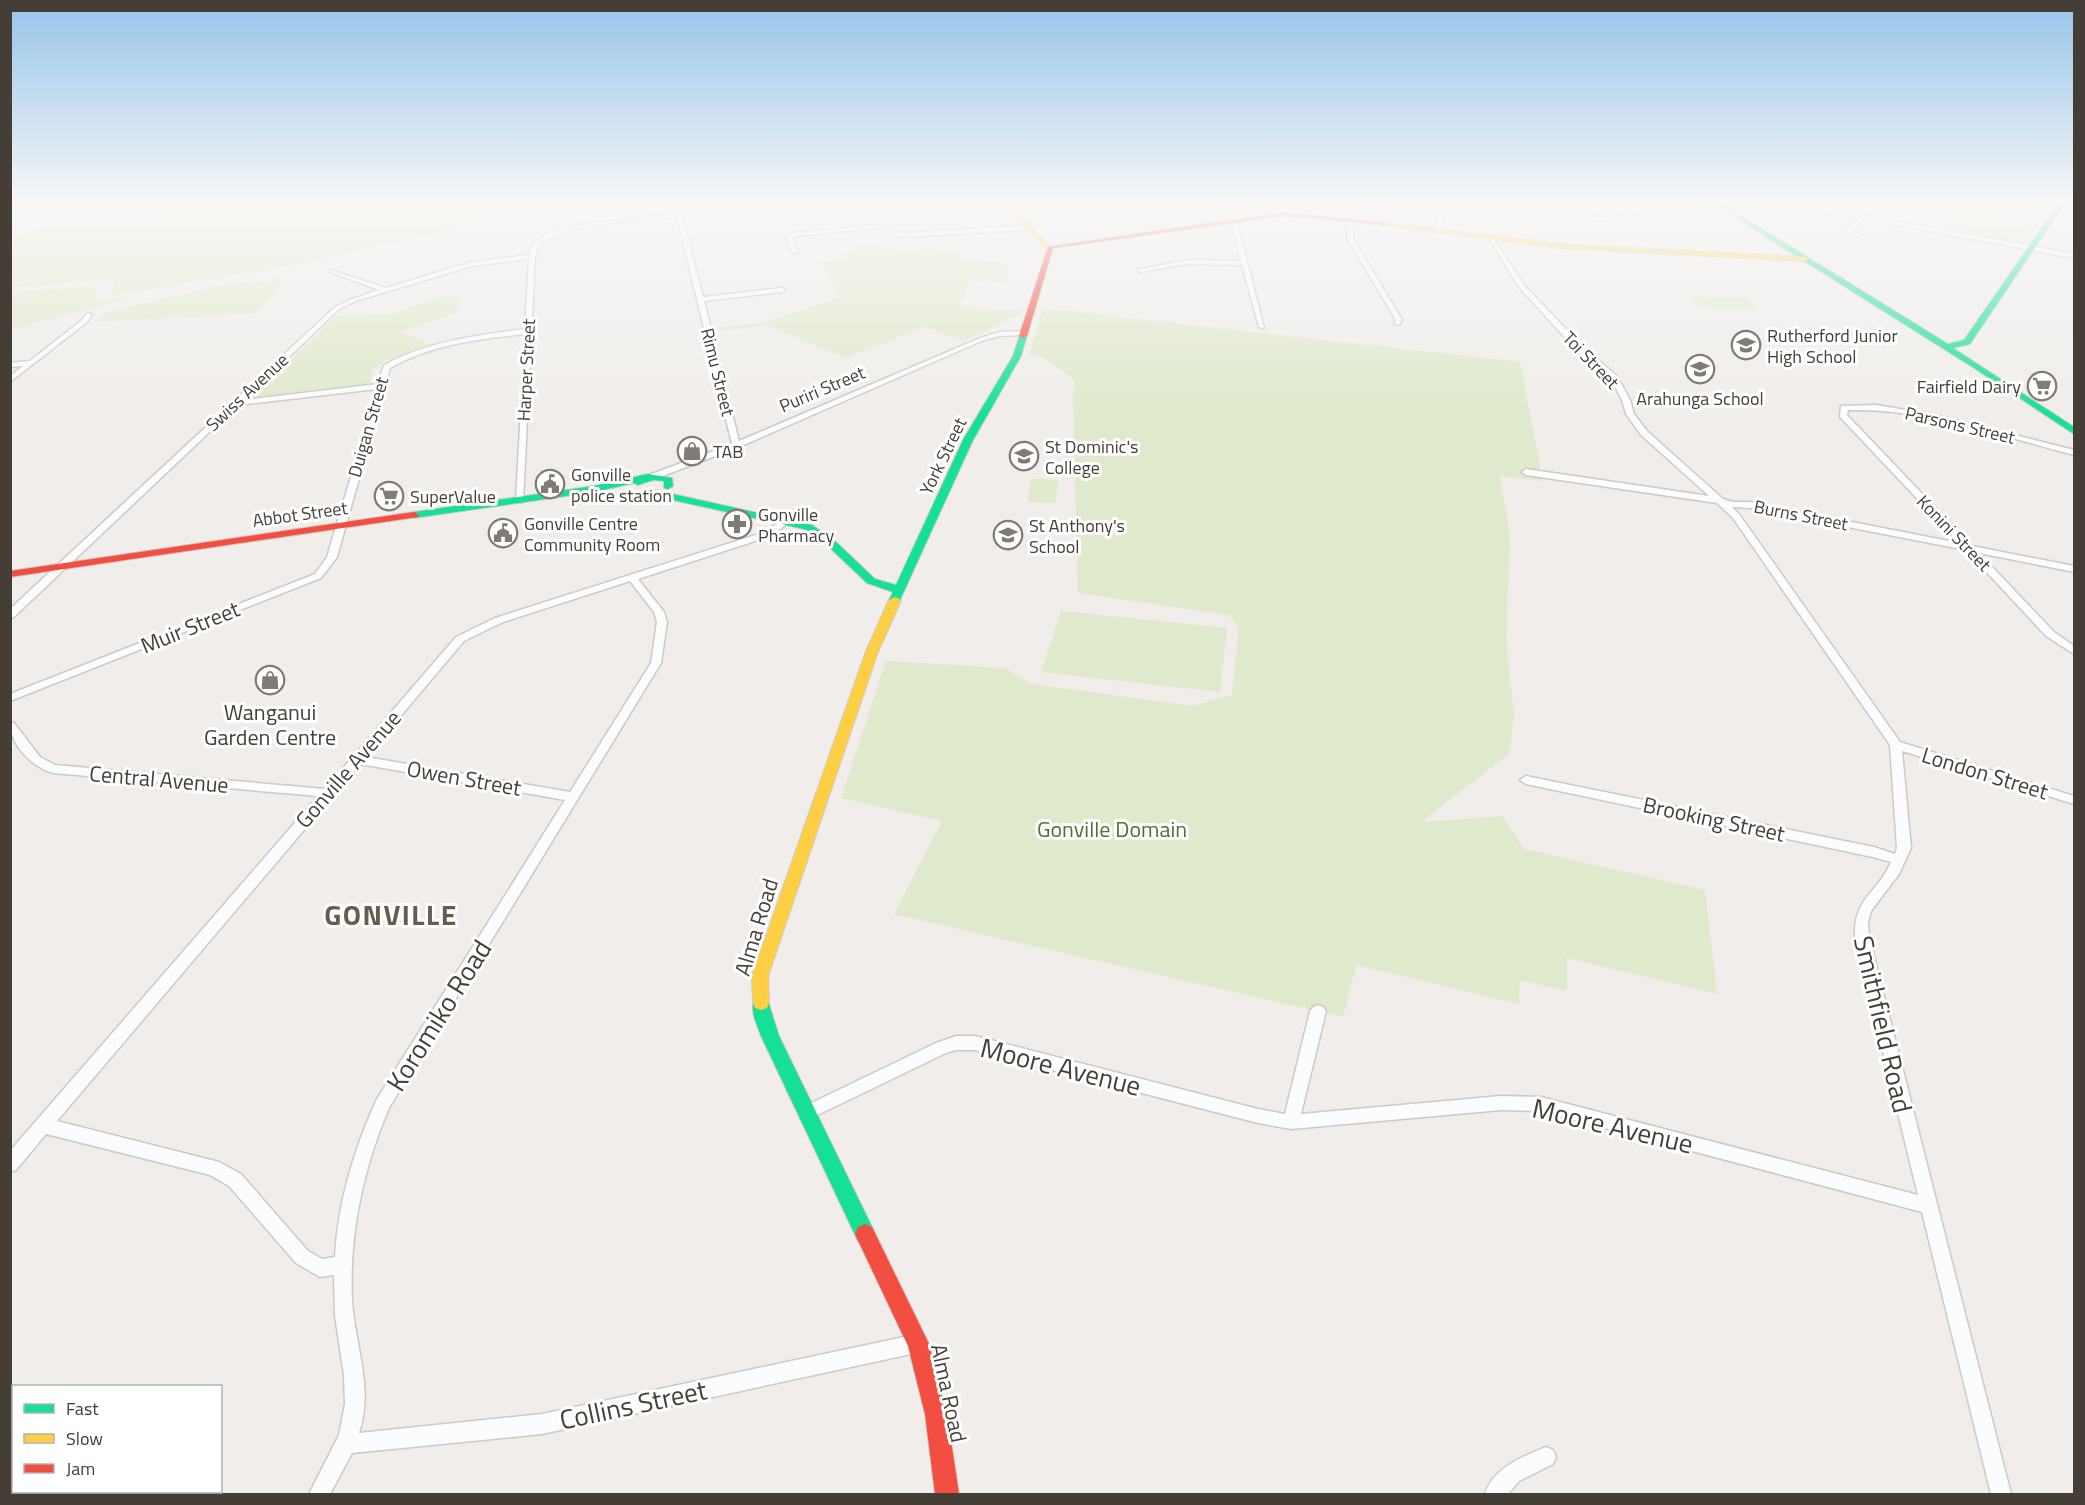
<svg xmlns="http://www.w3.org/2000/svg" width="2085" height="1505" font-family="'Titillium Web',sans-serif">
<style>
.green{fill:#dfe9cb}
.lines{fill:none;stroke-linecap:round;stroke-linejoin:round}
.street-casing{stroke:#ccc9c6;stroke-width:3}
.fast-casing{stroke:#cecac1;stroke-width:2}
.slow-casing{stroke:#cecac1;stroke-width:2}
.jam-casing{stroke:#cecac1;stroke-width:2}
.street{fill:#fdfcfc;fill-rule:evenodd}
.fast{fill:#16e098;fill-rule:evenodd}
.slow{fill:#ffcf43;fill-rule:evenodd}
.jam{fill:#f24e42;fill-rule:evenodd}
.labels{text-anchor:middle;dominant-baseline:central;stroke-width:6;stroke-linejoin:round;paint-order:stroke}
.far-poi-label{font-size:18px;fill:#453e36;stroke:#fff;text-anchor:start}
.far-street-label{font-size:18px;fill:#453e36;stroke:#fff}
.street-label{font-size:22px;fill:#453e36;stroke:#fff}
.poi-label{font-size:22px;fill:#453e36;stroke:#fff}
.park-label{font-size:22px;fill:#4c742c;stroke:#fff}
.near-street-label{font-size:27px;fill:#453e36;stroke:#fff}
.district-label{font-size:28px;font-weight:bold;letter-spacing:1.5px;fill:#685c4e;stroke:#fff}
</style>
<rect width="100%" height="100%" fill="#f0edea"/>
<path class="green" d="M202,203H565L296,265L112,296L113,279L11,288V236L61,225L143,222Z
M1933,207L1994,210L2006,219L2034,223L2020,242H2015L1973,234Z
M857,246L915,249L916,251L949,248L959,251L964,260L1007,262L1005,268L1010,269L1004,283L970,281L958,307L1022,310L1021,314L964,341L925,327L846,358L768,326L720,331L719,327L764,322L839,297L821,263L842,259L845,255L843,253Z
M279,279L282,281L281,287L255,314L95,322L109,312L222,285Z
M95,286V301L135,297L11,330V292Z
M1689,296L1746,297L1760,309L1701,308Z
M437,297H460L456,314L401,332L432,345L384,361L373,370L369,385L251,398L337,316L388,315Z
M1043,308L1520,362L1543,481L1500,476L1510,536L1506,639L1514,715L1510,753L1421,822L1502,816L1524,849L1705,890L1717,994L1567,958V991L1520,980L1519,1004L1356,965L1343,1017L894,914L942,821L841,798L886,661L1005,668L1031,684L1193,706L1232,695L1239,628L1229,615L1078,593L1073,395L1075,381L1043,357L1029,355Z
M1031,479L1058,480L1056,503L1028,502Z
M1061,611L1227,628L1220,692L1041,672Z"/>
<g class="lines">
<g class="street-casing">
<path id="street" d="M769,203H788L682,216L703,297L782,288L785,290L782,292L704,301L739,441L980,338L1000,332L1025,331L1028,333L1025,335L1000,336L984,340L739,447L652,480L648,477L649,475L732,444L677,217C633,222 576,221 539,244L535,257L523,502H517L516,500L525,334C479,339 432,344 390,368L337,557L321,578L10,701V694L315,574L327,557L377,389L238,405L14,617L10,618V609L335,307L352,299L379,290L330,272V270L386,288L471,262L529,255L534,242L549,233L584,224ZM529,259L525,329C477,335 428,341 384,365L378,384L244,400L339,309L356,301L472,266Z
M862,203H868L883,227L901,233L1027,226L1030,228L1027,230L900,237L878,228L795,236L792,238L798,252L793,253L786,238L791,233L876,225Z
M1442,203H1448L1439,230L1434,231Z
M1463,203H1475L1500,209L1497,211Z
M1624,203H1631L1649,217L1646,219L1584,221L1581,219L1584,217L1640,215Z
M1799,203H1808L1880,218L1888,211L1886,208L1889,206L1894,211L1886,219L2074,254V258L1864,219L1852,230L1867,237L1865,240L1845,230L1859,218L1826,212Z
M1226,219H1230L1238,226L1264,328L1259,327L1242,265L1187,264L1140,272L1137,270L1187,260L1241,261L1232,227L1226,221Z
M1349,219L1354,220L1353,238L1402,320L1399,325L1394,324L1396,320L1347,238Z
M1488,236H1492L1523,284L1585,349L1617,376L1630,400L1634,414L1647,431L1723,499L1733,502H1750L1959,543L1840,417L1841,406L1876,405L1936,415L2074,450V455C2001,436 1924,408 1848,410L1847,415L1972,546L2074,566V572L1979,553L2054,632L2074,646V654L2046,636L1966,550L1750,508L1732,507L1739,514L1900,742L2074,796V804L1902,751L1911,848L1899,874L1871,911L1868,922L1869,937L2011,1494H1991L1922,1212L1541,1111L1501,1110L1291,1129L1258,1123L975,1050H956L946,1053L807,1120L801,1118L799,1113L801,1108L936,1043L956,1036H975L1258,1109L1285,1114L1310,1011L1313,1007L1318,1005L1323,1007L1326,1011L1301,1114L1501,1096L1541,1097L1918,1195L1855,937C1853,898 1878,893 1891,862L1873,857L1526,784L1520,780L1526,776L1874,847L1895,854L1897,848L1890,745L1733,518L1717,503L1710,502L1526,475L1522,472L1526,469L1709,496L1641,435L1626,414L1622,400L1611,379L1579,353L1518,286Z
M87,313L92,314L87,322L10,382V376L23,366L10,367V363L30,361L82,320Z
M785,518L788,519V523L771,536L638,579L664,612L667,622L661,663L389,1108C363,1169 349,1235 352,1301C355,1345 374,1389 359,1433L542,1414L918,1334L925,1337L928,1344L925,1351L542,1434L352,1453L330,1494H309L339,1435L345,1404L344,1375L335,1316L334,1275L320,1277L296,1263L229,1186L210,1175L46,1134L16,1170L10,1172V1151L318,796L53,773C32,767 10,745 10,722L14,723L40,757L55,765L325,789L456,637L495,618L765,532ZM630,581L654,612L657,622L651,663L570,792L366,757L464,641L503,622ZM360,764L565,800L377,1099C354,1149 338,1202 335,1257L322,1259L308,1251L241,1174L219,1162L57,1121Z
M1546,1447L1553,1450L1556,1457L1553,1464L1519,1481L1508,1494H1485C1493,1468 1522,1457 1546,1447Z"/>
</g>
<g class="fast-casing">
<path id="fast" d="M1712,203H1720L1948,344L1964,340L2059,203H2065L1970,344L1953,348L2074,427V434L1974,368Z
M1020,334L1027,336L1021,356L973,440L899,602L895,603L889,600L893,592L867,583L828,546L804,529L650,495L645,492L650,489L812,525L836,542L875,579L896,585L963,440L1013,356Z
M648,474L672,478L673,486L668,489L664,488V481L653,480L638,485L634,483L594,492L414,518L409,515L414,512L594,486Z
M761,996L767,998L779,1036L872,1227L875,1234L872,1241L865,1244L858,1241L761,1036C757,1024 749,1010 755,998Z"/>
</g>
<g class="slow-casing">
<path id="slow" d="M1001,203H1008L1048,244V246H1044Z
M1382,222L1559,244L1806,257L1809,259L1806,261L1559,248L1384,225Z
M895,597L901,600L877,654L768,976L769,1003L767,1008L761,1010L755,1008L753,1003L752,976L865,654L889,600Z"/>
</g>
<g class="jam-casing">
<path id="jam" d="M1283,212L1387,223L1384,225L1283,216L1053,248L1027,336L1023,338L1019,336L1048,247Z
M414,512L419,515L418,517L10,577V571Z
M865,1224L872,1227L929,1344L947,1414L959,1494H935L925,1414L908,1346L855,1234L858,1227Z"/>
</g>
<use href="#street" class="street"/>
<use href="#fast" class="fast"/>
<use href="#slow" class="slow"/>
<use href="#jam" class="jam"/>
</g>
<linearGradient id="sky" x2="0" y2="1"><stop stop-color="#96c4ea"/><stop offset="0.49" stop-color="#f8f7f6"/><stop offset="1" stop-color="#f8f7f6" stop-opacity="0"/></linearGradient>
<rect width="2085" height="414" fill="url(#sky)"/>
<defs>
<g id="school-ring" transform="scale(1.5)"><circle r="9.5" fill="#fff" stroke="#817b75" stroke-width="1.5"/><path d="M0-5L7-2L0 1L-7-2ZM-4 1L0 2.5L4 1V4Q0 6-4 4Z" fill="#817b75"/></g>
<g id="supermarket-ring" transform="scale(1.5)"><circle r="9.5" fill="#fff" stroke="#817b75" stroke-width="1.5"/><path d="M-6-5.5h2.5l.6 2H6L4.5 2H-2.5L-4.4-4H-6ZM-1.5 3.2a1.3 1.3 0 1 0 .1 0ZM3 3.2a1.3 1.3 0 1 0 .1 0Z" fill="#817b75"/></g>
<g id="shop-ring" transform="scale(1.5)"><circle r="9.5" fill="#fff" stroke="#817b75" stroke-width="1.5"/><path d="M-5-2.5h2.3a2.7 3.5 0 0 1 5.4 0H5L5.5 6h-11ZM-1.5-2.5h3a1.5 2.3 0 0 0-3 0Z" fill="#817b75"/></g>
<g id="civic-ring" transform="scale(1.5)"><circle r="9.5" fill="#fff" stroke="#817b75" stroke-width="1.5"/><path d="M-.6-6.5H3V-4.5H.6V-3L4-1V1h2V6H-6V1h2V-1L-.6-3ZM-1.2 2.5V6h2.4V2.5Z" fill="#817b75"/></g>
<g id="pharmacy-ring" transform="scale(1.5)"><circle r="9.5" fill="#fff" stroke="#817b75" stroke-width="1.5"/><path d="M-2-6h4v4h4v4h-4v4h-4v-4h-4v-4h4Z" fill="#817b75"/></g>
</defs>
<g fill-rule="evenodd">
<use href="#school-ring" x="1746" y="345"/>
<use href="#school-ring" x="1700" y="369"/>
<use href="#supermarket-ring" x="2042" y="386"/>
<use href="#shop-ring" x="692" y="451"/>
<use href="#school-ring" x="1024" y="456"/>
<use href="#civic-ring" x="550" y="484"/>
<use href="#supermarket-ring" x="389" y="496"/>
<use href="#pharmacy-ring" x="737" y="524"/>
<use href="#civic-ring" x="503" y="533"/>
<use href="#school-ring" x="1008" y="535"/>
<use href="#shop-ring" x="270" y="680"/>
</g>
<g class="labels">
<g class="far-poi-label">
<text x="1767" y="335">Rutherford Junior<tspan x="1767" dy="21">High School</tspan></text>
<text x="2021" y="386" text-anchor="end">Fairfield Dairy</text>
<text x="1700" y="398" text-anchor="middle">Arahunga School</text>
<text x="1045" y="446">St Dominic's<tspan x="1045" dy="21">College</tspan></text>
<text x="713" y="451">TAB</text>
<text x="571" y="474">Gonville<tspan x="571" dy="21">police station</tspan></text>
<text x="410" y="496">SuperValue</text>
<text x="758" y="514">Gonville<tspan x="758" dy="21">Pharmacy</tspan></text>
<text x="524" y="523">Gonville Centre<tspan x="524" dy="21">Community Room</tspan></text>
<text x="1029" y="525">St Anthony's<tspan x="1029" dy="21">School</tspan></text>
</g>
<g class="far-street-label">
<text transform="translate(1591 360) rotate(46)">Toi Street</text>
<text transform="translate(526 370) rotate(-87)">Harper Street</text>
<text transform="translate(718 372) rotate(76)">Rimu Street</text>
<text transform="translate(822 389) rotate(-23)">Puriri Street</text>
<text transform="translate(247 392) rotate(-43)">Swiss Avenue</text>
<text transform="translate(1960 425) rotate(13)">Parsons Street</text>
<text transform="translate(368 427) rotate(-74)">Duigan Street</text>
<text transform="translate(943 456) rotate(-64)">York Street</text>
<text transform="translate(300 514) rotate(-8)">Abbot Street</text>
<text transform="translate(1801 515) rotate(11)">Burns Street</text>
<text transform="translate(1954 533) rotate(46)">Konini Street</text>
</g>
<g class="street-label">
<text transform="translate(190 627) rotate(-22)">Muir Street</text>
<text transform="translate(348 769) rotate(-49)">Gonville Avenue</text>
<text transform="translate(1985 773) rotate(17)">London Street</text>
<text transform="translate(464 778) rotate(10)">Owen Street</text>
<text transform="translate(159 779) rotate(5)">Central Avenue</text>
<text transform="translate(1714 819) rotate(12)">Brooking Street</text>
<text transform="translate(756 927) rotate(-73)">Alma Road</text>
<text transform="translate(949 1393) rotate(78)">Alma Road</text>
</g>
<g class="poi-label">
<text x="270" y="712">Wanganui<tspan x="270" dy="25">Garden Centre</tspan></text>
</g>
<g class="park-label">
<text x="1112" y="829">Gonville Domain</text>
</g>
<g class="near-street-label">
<text transform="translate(438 1015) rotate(-58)">Koromiko Road</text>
<text transform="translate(1884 1024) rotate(77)">Smithfield Road</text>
<text transform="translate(1061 1066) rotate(14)">Moore Avenue</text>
<text transform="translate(1613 1125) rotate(13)">Moore Avenue</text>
<text transform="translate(633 1404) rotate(-12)">Collins Street</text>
</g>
<g class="district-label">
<text x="391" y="914">GONVILLE</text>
</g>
</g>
<rect width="2085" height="1505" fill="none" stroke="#453e36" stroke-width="24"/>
<rect x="12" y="1385" width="210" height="108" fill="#ffffff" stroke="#b5b2af" stroke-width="1.5"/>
<rect x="24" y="1404" width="30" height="9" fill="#16e098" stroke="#b5b2af" stroke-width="1.5"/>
<text x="66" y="1415" font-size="18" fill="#453e36">Fast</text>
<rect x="24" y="1434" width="30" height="9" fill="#ffcf43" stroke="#b5b2af" stroke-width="1.5"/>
<text x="66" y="1445" font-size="18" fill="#453e36">Slow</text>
<rect x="24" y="1464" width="30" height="9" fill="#f24e42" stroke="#b5b2af" stroke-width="1.5"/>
<text x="66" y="1475" font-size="18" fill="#453e36">Jam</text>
</svg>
